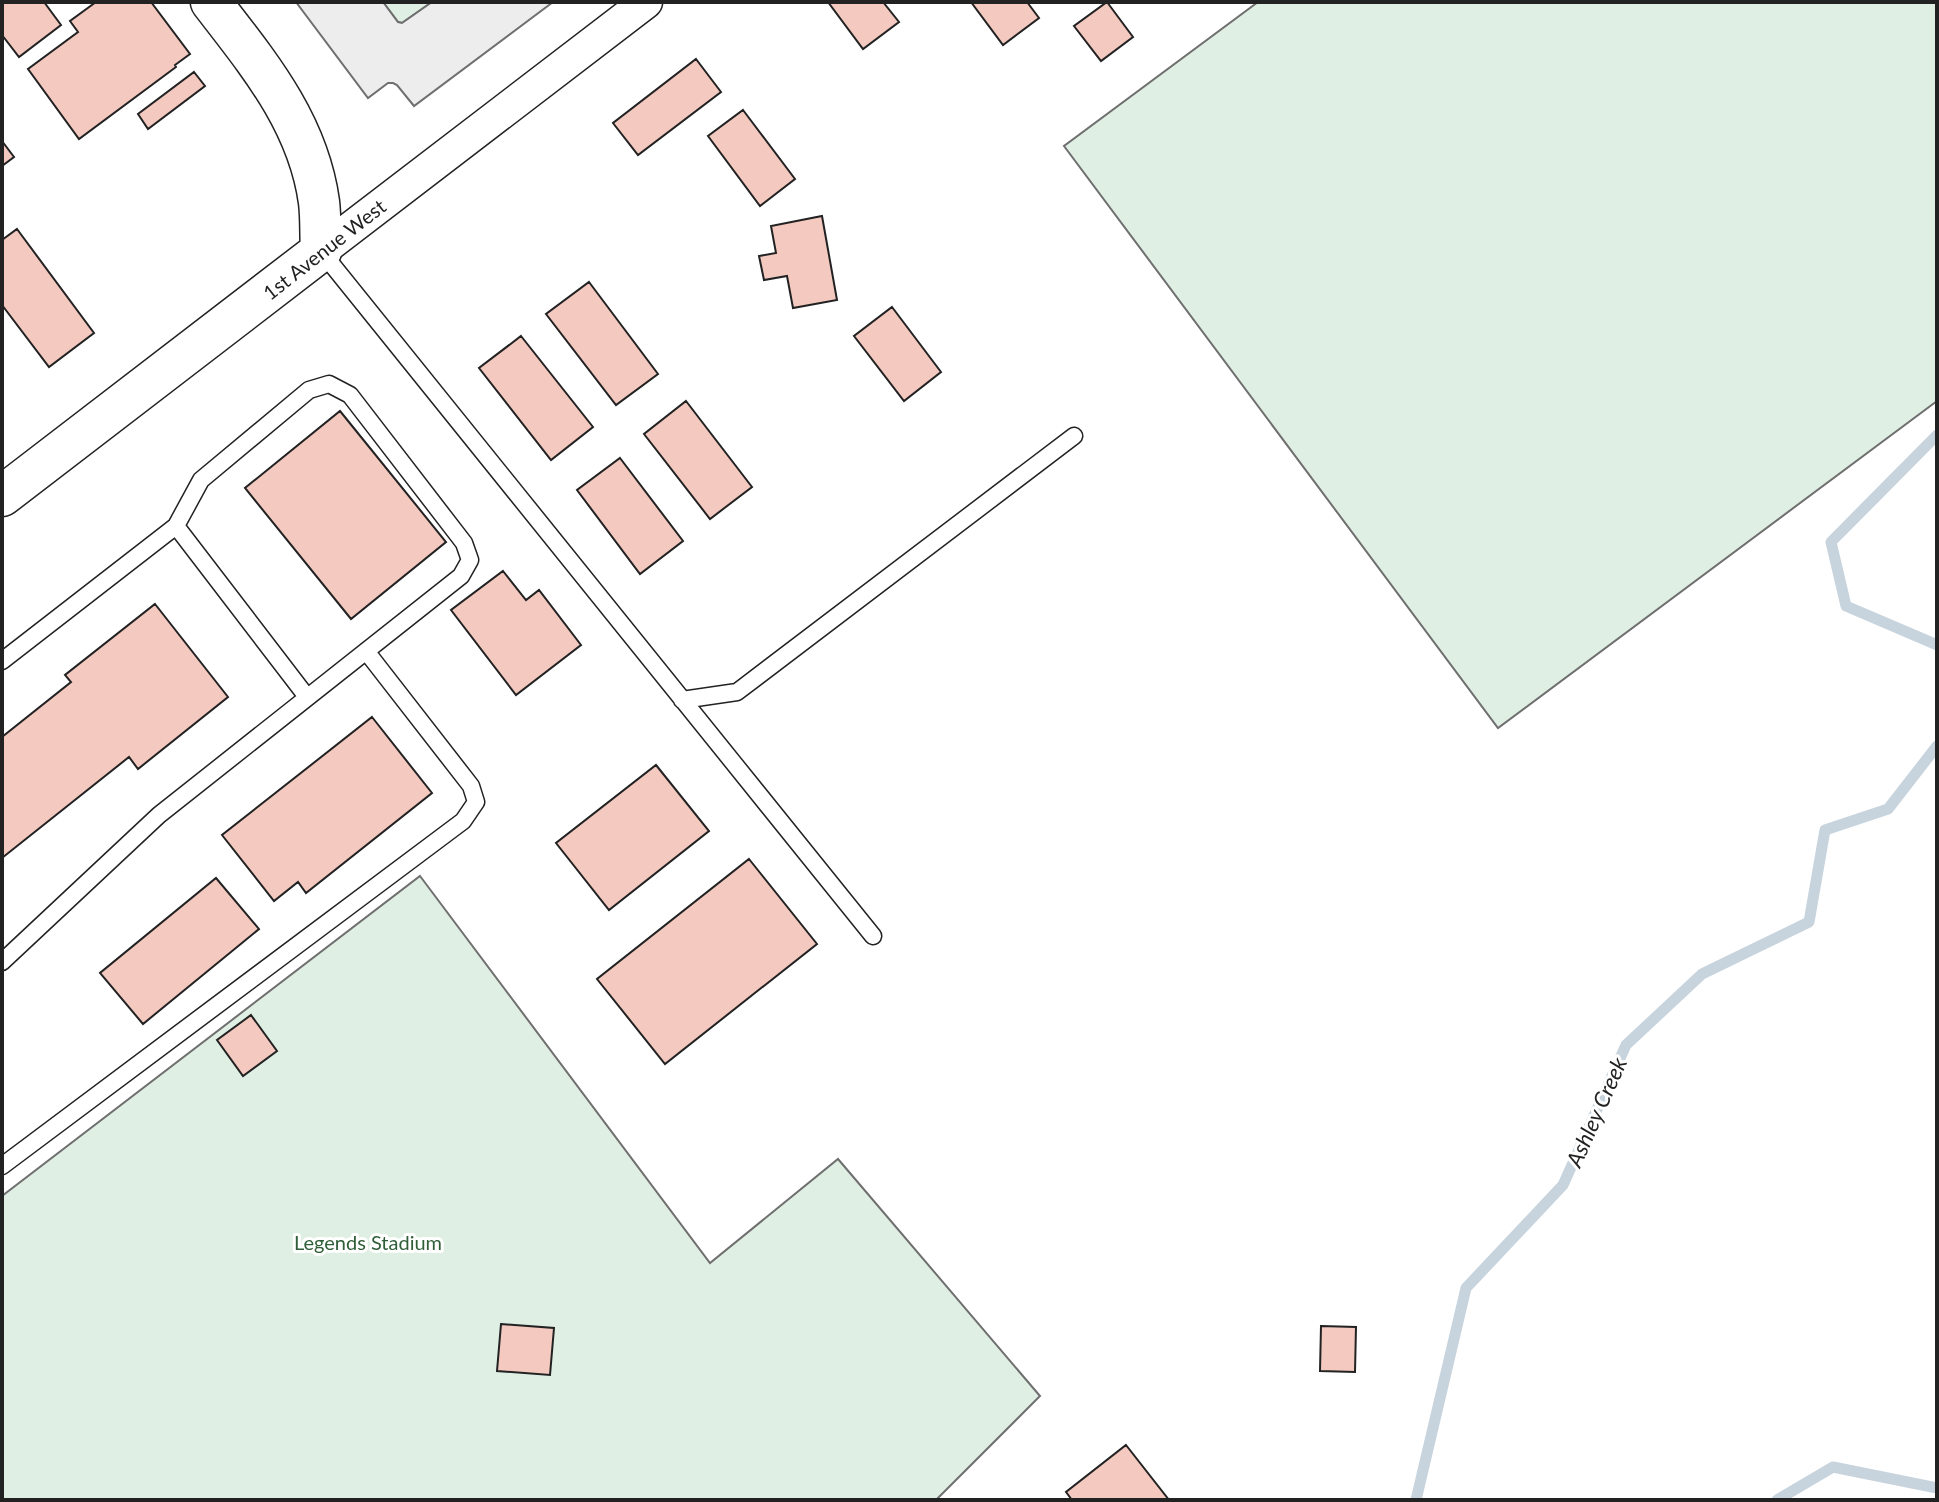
<svg xmlns="http://www.w3.org/2000/svg" width="1939" height="1502" font-family="Lato,sans-serif">
<style>
.green{fill:#e0efe3;stroke:#6f6f6f;stroke-width:2}
.parking{fill:#ededed;stroke:#6f6f6f;stroke-width:2}
.lines{fill:none;stroke-linecap:round;stroke-linejoin:round}
.stream{stroke:#c7d3dd;stroke-width:11}
.building{fill:#f3c9c0;stroke:#222;stroke-width:2}
.service-casing{stroke:#222;stroke-width:19}
.minor-casing{stroke:#222;stroke-width:35}
.tertiary-casing{stroke:#222;stroke-width:43}
.service{stroke:#fff;stroke-width:16}
.minor{stroke:#fff;stroke-width:32}
.tertiary{stroke:#fff;stroke-width:40}
.labels{text-anchor:middle;dominant-baseline:central;stroke-width:6;stroke-linejoin:round;paint-order:stroke}
.street-label{font-size:20px;fill:#222;stroke:#fff}
.park-label{font-size:20px;fill:#2f5e38;stroke:#fff}
.water-label{font-size:22px;font-style:italic;fill:#222;stroke:#fff}
</style>
<rect width="100%" height="100%" fill="#fff"/>
<path class="green" d="M383,2H432L402,23L398,22Z
M1258,2H1937V401L1498,728L1064,146Z
M420,876L710,1263L838,1159L1040,1396L936,1500H2V1196Z"/>
<path class="parking" d="M296,2H383L398,22L402,23L432,2H553L414,106L397,85L393,83H388L368,98Z"/>
<g class="lines">
<path class="stream" d="M1937,435L1831,542L1846,606L1937,645
M1416,1500L1466,1288L1563,1185L1626,1045L1702,974L1809,922L1825,830L1888,809L1937,746
M1777,1500L1833,1467L1937,1488"/>
</g>
<path class="building" d="M2,2H44L61,25L19,57L2,35Z
M96,2H151L190,54L175,65L176,67L79,139L28,69L78,32L70,21Z
M828,2H883L899,22L863,49Z
M971,2H1027L1039,18L1003,45Z
M1107,2L1133,37L1101,61L1074,26Z
M696,59L721,92L638,155L613,123Z
M194,72L205,86L148,129L138,114Z
M743,110L795,179L760,206L708,136Z
M2,141L14,157L2,166Z
M822,216L837,300L793,308L787,276L764,280L759,256L776,253L771,226Z
M17,229L94,333L49,367L2,305V240Z
M589,282L658,374L616,405L546,314Z
M892,307L941,372L904,401L854,336Z
M521,336L593,427L551,460L479,368Z
M686,401L752,487L710,519L644,434Z
M340,411L446,542L351,619L245,488Z
M620,458L683,541L640,574L577,490Z
M503,571L526,600L539,590L581,645L516,695L451,610Z
M155,604L228,697L138,769L129,757L2,858V737L71,682L65,675Z
M372,717L432,793L306,893L298,882L274,901L222,835Z
M656,765L709,831L609,910L556,843Z
M749,859L817,944L665,1064L597,979Z
M216,878L259,929L143,1024L100,973Z
M251,1015L277,1051L243,1076L217,1040Z
M501,1324L554,1328L550,1375L497,1371Z
M1321,1326L1356,1327L1355,1372L1320,1371Z
M1126,1445L1169,1500H1072L1066,1492Z"/>
<g class="lines">
<g class="service-casing">
<path id="service" d="M321,251L873,936
M176,526L307,697
M2,661L176,526L201,480L309,390L329,384L350,395L464,543L470,560L461,576L159,815L2,962
M682,700L737,692L1074,436
M2,1166L463,821L476,802L471,786L366,651"/>
</g>
<g class="minor-casing">
<path id="minor" d="M321,251L646,2"/>
</g>
<g class="tertiary-casing">
<path id="tertiary" d="M2,496L321,251C320,235 321,218 319,202C308,122 258,63 211,2"/>
</g>
<use href="#service" class="service"/>
<use href="#minor" class="minor"/>
<use href="#tertiary" class="tertiary"/>
</g>
<g class="labels">
<g class="street-label">
<text transform="translate(324 249) rotate(-38)">1st Avenue West</text>
</g>
<g class="park-label">
<text x="368" y="1242">Legends Stadium</text>
</g>
<g class="water-label">
<text transform="translate(1596 1112) rotate(-66)">Ashley Creek</text>
</g>
</g>
<rect width="1939" height="1502" fill="none" stroke="#222222" stroke-width="8"/>
</svg>
